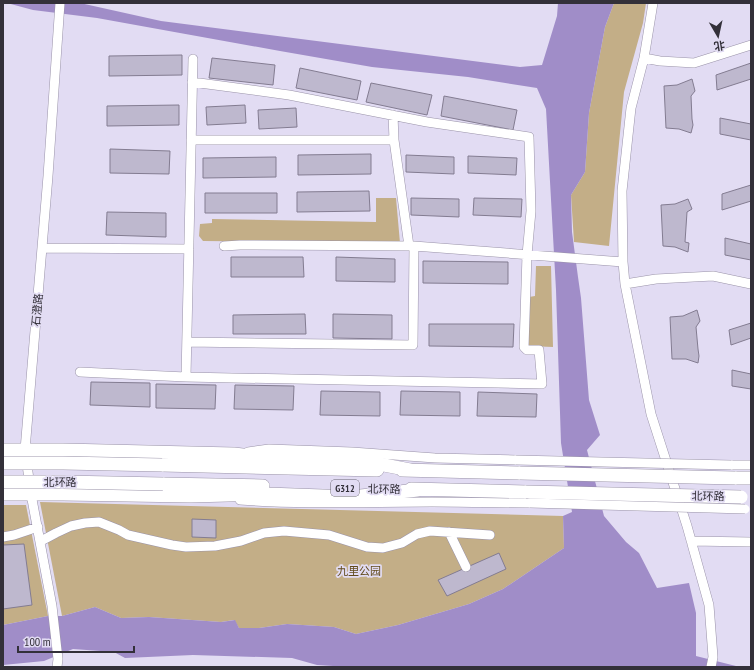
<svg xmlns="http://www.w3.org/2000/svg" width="754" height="670" font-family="'PT Sans Narrow','Noto Sans SC',sans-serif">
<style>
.green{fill:#c3ae87}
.water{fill:#a08dc8}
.building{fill:#beb8ce;stroke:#837c91}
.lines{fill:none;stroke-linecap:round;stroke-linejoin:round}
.minor-casing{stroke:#9a93a9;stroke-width:10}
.highway-casing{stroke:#9a93a9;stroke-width:14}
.minor{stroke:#fff;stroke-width:9}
.highway{stroke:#fff;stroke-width:13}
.minor-bridge-casing{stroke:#9a93a9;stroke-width:10;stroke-linecap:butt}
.highway-bridge-casing{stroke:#9a93a9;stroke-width:14;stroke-linecap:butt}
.minor-bridge{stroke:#fff;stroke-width:9}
.highway-bridge{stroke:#fff;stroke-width:13}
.labels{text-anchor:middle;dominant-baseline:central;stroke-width:3.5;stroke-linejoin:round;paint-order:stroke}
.shield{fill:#e2dcf3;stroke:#686471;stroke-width:1}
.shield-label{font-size:10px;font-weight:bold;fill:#333039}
.street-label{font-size:11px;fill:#333039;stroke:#e2dcf3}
.park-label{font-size:11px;fill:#624b1c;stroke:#e2dcf3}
</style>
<rect width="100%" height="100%" fill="#e2dcf3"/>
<path class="green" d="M614,3H646L643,23L624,92L609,246L574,242L571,195L585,172L589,113L605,27Z
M376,198H396L400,243L203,241L199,236L200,224L212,223V219L376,222Z
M536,266H551L553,347L529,346V297L535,296Z
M40,502L563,516L564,548L503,589L469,604L398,625L356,634L334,627L287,624L259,628H239L234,620L221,622L149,617L121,618L95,607L62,616Z
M3,505H26L48,616L3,625Z"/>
<path class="water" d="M7,3H80L161,21L520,67L542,65L557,16L558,3H614L605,27L589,113L585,172L571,195L572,232L578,277L581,298L589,400L600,435L587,450L604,516L626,542L639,553L657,588L689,583L696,613V656L740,667H349L317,665L292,658L193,655L125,658L114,652L73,649L44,661L3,665V625L48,616H62L95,607L121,618L149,617L221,622L235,620L239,628H259L287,624L334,627L356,634L398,625L469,604L503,589L564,548L563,516L572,512L561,443L556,290L546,109L537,88L468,77L372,67L280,51L97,18L33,10Z"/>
<path class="building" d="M182,55V75L109,76V56Z
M212,58L275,65L273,85L209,78Z
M751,63V79L717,90L716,75Z
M300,68L361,81L357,100L296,88Z
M692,79L695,91L691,96L692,119L693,125L691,133L679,129L666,128L664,86L677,85Z
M371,83L432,95L427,115L366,102Z
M444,96L517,110L513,130L441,116Z
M179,105V125L107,126V106Z
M245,105L246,123L207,125L206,107Z
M296,108L297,127L259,129L258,110Z
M720,118L751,124V140L720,134Z
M110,149L170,151L169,174L110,173Z
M371,154V174L298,175V155Z
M406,155L454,157V174L406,172Z
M468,156L517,158L516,175L468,173Z
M276,157V177L203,178V158Z
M751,185V201L722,210V194Z
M369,191L370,211L297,212V192Z
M205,193H277V213H205Z
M411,198L459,199V217L411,215Z
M474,198L522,199L521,217L473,215Z
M688,199L692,209L687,212L685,242L689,243L688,252L675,247L663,246L661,205L675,204Z
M107,212L166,213V237L106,235Z
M725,238L751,244V260L725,255Z
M231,257H303L304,277H231Z
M336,257L395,259V282L336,281Z
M423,261L508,262V284L423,283Z
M697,310L700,321L696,327L698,349L699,356L698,363L686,359H672L670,317L683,316Z
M305,314L306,334H233V315Z
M333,314L392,315V339L333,338Z
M751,323V338L731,345L729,330Z
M429,324H514L513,347L429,346Z
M732,370L751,374V389L732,386Z
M91,382L150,383V407L90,405Z
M156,384L216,385L215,409L156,408Z
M235,385L294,386L293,410L234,409Z
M321,391L380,392V416L320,415Z
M401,391L460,392V416L400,415Z
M478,392L537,394L536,417L477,416Z
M192,519L216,520V538L192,537Z
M24,544L32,605L3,609V545Z
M499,553L506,569L447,596L438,580Z"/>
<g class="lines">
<g class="minor-casing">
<path id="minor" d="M653,3L644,58L631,108L622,191L623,262L625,284L651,414L687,526L709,605L713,657L711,667
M644,58L660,61L694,63L751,45
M393,115L394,140L409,246
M191,140H394
M224,246L240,245L414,246L623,262
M42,248L189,249
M625,284L656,279L713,276L751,284
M187,342L413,345L414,246
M80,372L186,377L542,384L539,350H527L524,347L527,255L531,211L529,137L427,122L289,95L192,82
M186,377L193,59
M248,452L269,449L352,452L435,458L516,460
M731,465H751
M240,500C304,505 368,502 432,502C465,502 497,503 530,503
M449,532L466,567
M3,537L14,535L38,527
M41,541L56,533L71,526L85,523L99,522L119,530L128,535L172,545L186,547L215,546L241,541L264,533L284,531L329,535L367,547L383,548L402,543L417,534L430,531L490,535
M691,541L751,542
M57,667L58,659L52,606L31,494L25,450L48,176L60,3"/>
</g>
<g class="highway-casing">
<path id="highway" d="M3,450H63L234,454L268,458L353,459L410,470
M162,465L377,470
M402,470L520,473
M735,478H751
M163,484L263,486
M411,489L526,492
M3,494H63L191,496L267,494L351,497L418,490"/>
</g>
<use href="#minor" class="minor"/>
<use href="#highway" class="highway"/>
<g class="minor-bridge-casing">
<path id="minor-bridge" d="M516,460L731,465
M530,503L745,509"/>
</g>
<g class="highway-bridge-casing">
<path id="highway-bridge" d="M3,463H63L162,465
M520,473L735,478
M3,482H63L163,484
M526,492L741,497"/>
</g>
<use href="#minor-bridge" class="minor-bridge"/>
<use href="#highway-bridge" class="highway-bridge"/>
</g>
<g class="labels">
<rect class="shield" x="331" y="480" width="28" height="16" rx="3"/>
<g class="shield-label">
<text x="345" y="488">G312</text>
</g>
<g class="street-label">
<text transform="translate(37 310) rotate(-85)">石澄路</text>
<text x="60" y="482">北环路</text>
<text transform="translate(384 489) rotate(1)">北环路</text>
<text transform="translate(708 496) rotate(1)">北环路</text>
</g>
<g class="park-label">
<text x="359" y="571">九里公园</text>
</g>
</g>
<rect width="754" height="670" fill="none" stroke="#333039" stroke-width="8"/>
<g transform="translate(718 36) rotate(171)" stroke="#e2dcf3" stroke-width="3" paint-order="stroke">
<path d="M0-3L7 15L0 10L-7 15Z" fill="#333039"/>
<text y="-6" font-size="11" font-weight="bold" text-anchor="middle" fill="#333039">北</text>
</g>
<path d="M18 646v6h116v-6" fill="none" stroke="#333039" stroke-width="2"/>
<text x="24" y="646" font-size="12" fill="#333039" stroke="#e2dcf3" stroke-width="3" paint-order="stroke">100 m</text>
</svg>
